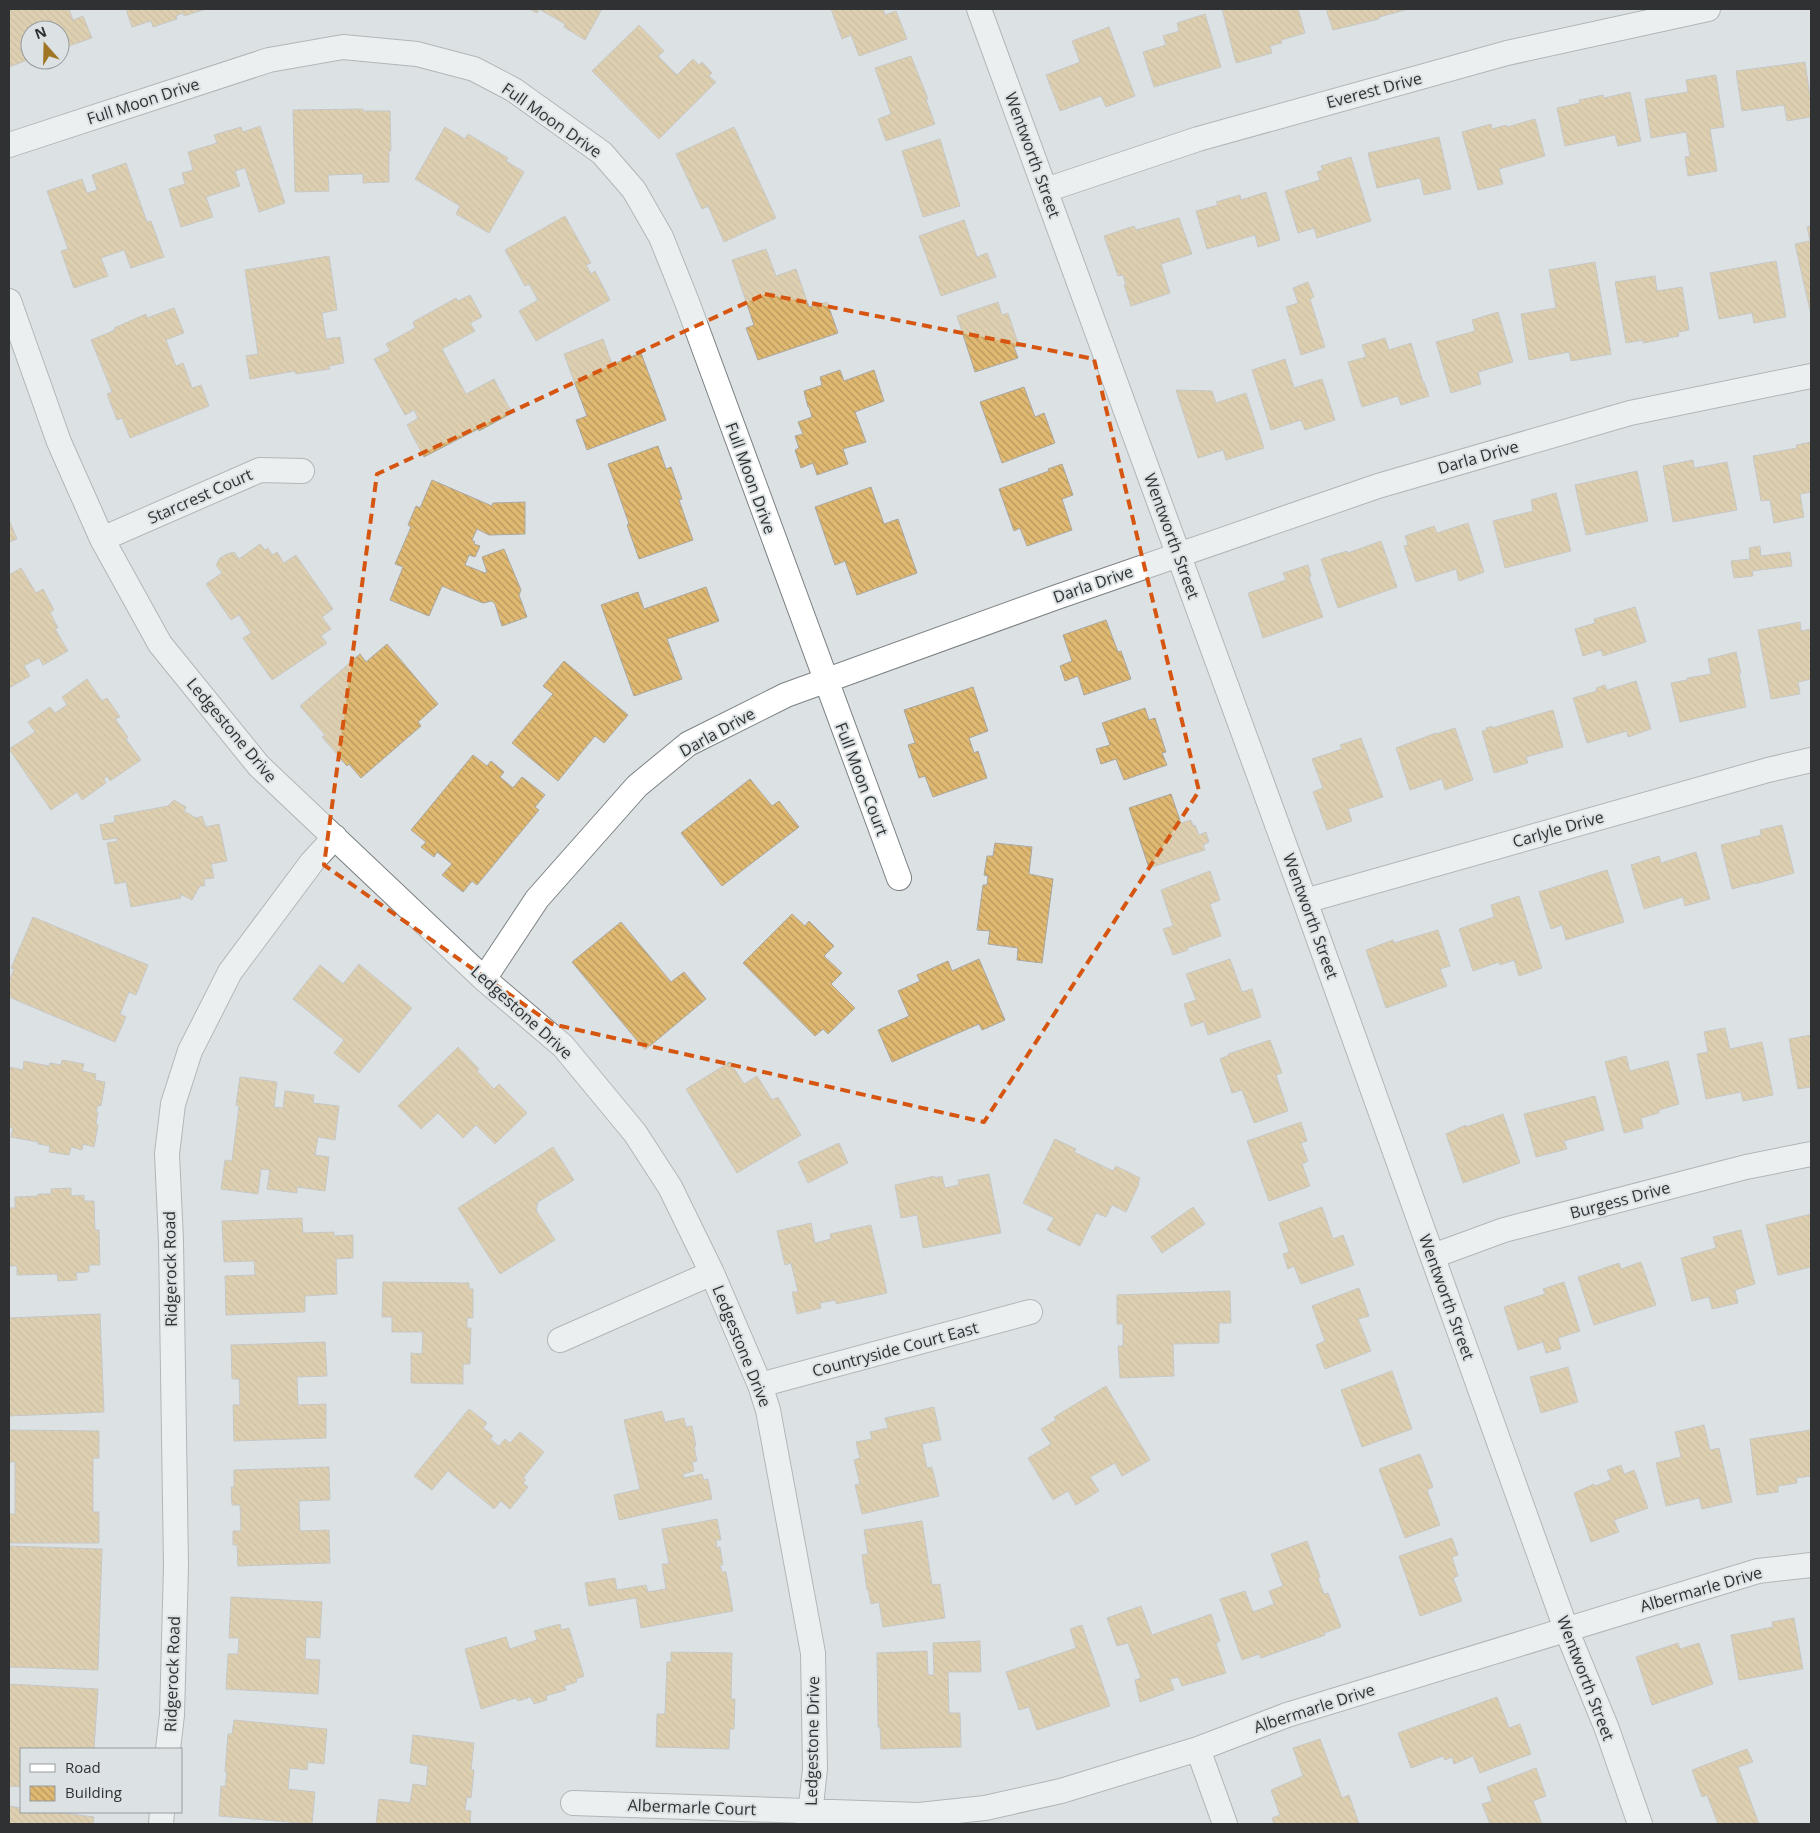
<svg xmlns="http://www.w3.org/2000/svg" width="1820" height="1833" font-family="'Open Sans',sans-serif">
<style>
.building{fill:url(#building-back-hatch);stroke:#aaa7a3}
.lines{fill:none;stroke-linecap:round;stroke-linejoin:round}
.minor-casing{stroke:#7c8183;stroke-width:26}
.minor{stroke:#fff;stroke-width:24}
.marked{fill:none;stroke:#d65510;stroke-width:4;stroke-dasharray:10 6;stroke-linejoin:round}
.labels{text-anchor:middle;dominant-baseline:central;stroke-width:4;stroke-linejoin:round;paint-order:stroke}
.street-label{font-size:16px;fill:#2f3132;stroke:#dce2e4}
</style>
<defs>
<pattern id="building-back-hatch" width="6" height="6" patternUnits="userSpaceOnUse" patternTransform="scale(1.25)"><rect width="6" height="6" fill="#e0b972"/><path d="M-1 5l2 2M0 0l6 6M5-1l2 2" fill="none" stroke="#b6975e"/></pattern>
</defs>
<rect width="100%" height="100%" fill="#dce2e4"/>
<path class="building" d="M9,9H69L73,20L83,16L92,38L60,49V30H30V59L9,67Z
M126,9H206L184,16L183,13L176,16L177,19L153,27L151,21L132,27Z
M529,9H602L585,40L564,27L565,24L539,9L537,13Z
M831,9H883L885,15L896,11L907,39L859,56L851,35L842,39Z
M1222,9H1298L1305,33L1281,40L1282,43L1270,46L1272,53L1236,63Z
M1326,9H1404L1405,10L1379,17V19L1333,30Z
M1205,14L1221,67L1154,87L1143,52L1166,45L1163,36L1179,31L1177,23Z
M639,25L664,51L658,56L677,75L693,59L699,65L702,62L712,73L709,76L716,82L659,139L592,71Z
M1109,27L1135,96L1106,107L1101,96L1060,111L1046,75L1080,62L1072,41Z
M911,56L928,99L926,100L935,124L886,141L878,119L891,114L875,68Z
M1805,62L1811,103V117L1787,121L1784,105L1742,111L1736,71Z
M1716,75L1724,127L1710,129L1717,171L1688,176L1685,157L1690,156L1686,132L1651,138L1645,99L1688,92L1686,80Z
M1630,92L1641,141L1618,146L1615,135L1565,146L1557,108L1580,103L1579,100L1603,95L1604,98Z
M363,109V111H390L391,151H389V182L363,183V174L328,175L329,191L295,192L293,110Z
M1535,119L1545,156L1499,169L1503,184L1478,190L1462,132L1491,124L1492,129L1506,125L1507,127Z
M260,126L285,203L259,212L245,168L235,171L240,186L206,197L213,217L181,227L169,189L185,184L182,173L193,170L188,152L217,143L214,135L241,127L243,132Z
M445,127L465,139L468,134L508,158L506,161L524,172L489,233L456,214L460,206L415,179Z
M734,127L776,218L724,242L708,206L702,209L676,154Z
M1439,137L1451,189L1424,195L1420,178L1377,188L1368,153Z
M940,139L960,206L923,217L902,151Z
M1351,157L1371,221L1317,238L1314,228L1298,233L1285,191L1320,180L1317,172L1323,170L1321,166Z
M126,163L147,222L151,221L164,257L131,268L124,250L101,258L108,276L74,288L61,251L68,249L47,191L82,179L87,193L97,190L92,175Z
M1266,192L1280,240L1258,247L1255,235L1207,249L1196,211L1218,205L1216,202L1240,195L1241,200Z
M565,216L591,263L586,265L591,274L595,271L610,300L536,341L519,311L538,300L529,284L525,286L505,250Z
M1179,218L1192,254L1161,264L1170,293L1131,306L1124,285H1126L1123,275L1118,276L1104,236L1134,226L1136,230Z
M964,220L977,257L987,253L996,277L941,296L919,236Z
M1811,226V315L1795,244L1810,241L1807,227Z
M766,249L776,276L796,269L809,307L827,302L838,333L758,360L746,328L754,325L732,260Z
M329,256L337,310L322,313L326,339L340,337L344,363L329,366L330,369L296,374L295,371L250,379L246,356L258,354L245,270Z
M1776,261L1786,317L1754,323L1752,313L1719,319L1710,273Z
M1595,262L1611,354L1571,361L1569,352L1529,360L1521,314L1556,308L1549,270Z
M1655,276L1657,291L1682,287L1689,330L1678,332L1679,336L1643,343V340L1626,343L1615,282Z
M1308,282L1314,297L1310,299L1325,347L1301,355L1286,307L1298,303L1293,288Z
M470,295L482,317L470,323L475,331L442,349L466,394L494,379L512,413L479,431L478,429L424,457L407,425L418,418L414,410L405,415L374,359L390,351L386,344L415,328L413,322L456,298L458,301Z
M998,302L1002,315L1008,313L1019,346L1014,347L1018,358L975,372L957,316Z
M174,308L184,333L166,340L176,366L183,363L192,388L201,385L209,406L130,438L122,418L117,420L107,394L112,392L91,340L115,330L114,328L146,314L147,318Z
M1498,312L1513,362L1478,372L1481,384L1451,393L1436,342L1475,331L1472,320Z
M1385,338L1389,350L1411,343L1423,382H1424L1429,396L1401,405L1398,396L1362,407L1348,362L1366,357L1362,345Z
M603,339L612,364L641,353L666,420L587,450L576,420L587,416L564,354Z
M1285,359L1294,388L1322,379L1335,420L1305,430L1301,420L1271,430L1252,370Z
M840,370L844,381L874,370L884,401L855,412L866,442L843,449L848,464L817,475L813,463L801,468L795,450L799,448L795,436L803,434L798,422L812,417L809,407H808L804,391L822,385L820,377Z
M1024,387L1035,417L1044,413L1055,443L1002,463L980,402Z
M1176,390L1212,391L1216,403L1246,393L1264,448L1226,460L1223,450L1198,458Z
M1811,442V492L1800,494L1804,517L1774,523L1770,500L1761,501L1753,456L1797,448L1796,445Z
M658,446L666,469L671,467L682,499L679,500L693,540L639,559L627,525L629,524L608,464Z
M1693,460L1694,468L1727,462L1737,510L1673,522L1663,466Z
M1062,464L1073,495L1062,499L1072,530L1027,546L1020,528L1014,531L999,489L1049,471L1048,469Z
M1637,471L1648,521L1586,535L1575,485Z
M432,480L492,506L493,503L525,502V534L489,535L477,529L472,540L475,542L474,544L480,546L475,557L469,555L465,565L485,573L487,572L482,557L504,549L521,590L519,595L527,617L502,626L495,604L492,601L483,603L442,586L429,616L390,600L403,567L395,564L411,527L408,525L416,506L420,508Z
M871,487L884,524L898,519L917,573L857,595L845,561L835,565L815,507Z
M1556,493L1571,551L1505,568L1493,521L1533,511L1531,500Z
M9,520L17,539L9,542Z
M1468,523L1484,572L1459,581L1456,569L1416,582L1404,546L1408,545L1405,536L1434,526L1437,533Z
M1381,541L1397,587L1338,608L1321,559L1347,551L1348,553Z
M260,544L265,550L268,548L272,555L277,552L284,563L296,555L333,609L322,617L331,629L321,636L327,643L272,680L243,638L251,633L239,615L231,620L206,584L222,573L216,565L220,558L227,554L234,552L239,559Z
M1760,546L1761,556L1790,552L1792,566L1752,571L1753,576L1734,578L1731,561L1750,559L1749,548Z
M1308,565L1311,576L1309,577L1323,617L1263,638L1248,593L1286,580L1283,573Z
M21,568L36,593L43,589L54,610L50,612L58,628L55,629L68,651L43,665L39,658L24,666L30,676L9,688V575Z
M706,587L719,621L667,639L682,679L634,696L601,605L638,592L644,609Z
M1635,607L1646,642L1603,656L1601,650L1583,656L1575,629L1595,623L1594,619Z
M1106,620L1118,652L1121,651L1131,679L1084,695L1078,676L1065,681L1060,666L1072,661L1063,635Z
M1800,622L1801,631L1811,629V679L1798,682L1800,694L1771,699L1758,630Z
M387,644L438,704L418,722L421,726L361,778L349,764L347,766L322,737L325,735L300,706L360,654L366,662Z
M1736,652L1741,673H1739L1746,707L1680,722L1671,683L1687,680V678L1711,674L1708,659Z
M564,661L628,715L604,743L595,736L558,781L512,743L553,694L543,686Z
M87,679L102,701L107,698L120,717L115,719L128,737L126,739L141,760L110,781L107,776L104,779L106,783L82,800L77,792L51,810L9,749L35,732L28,722L50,707L55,713L67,705L62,697Z
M1636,681L1651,729L1628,737L1627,731L1587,743L1573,698L1597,691L1596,688L1605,685L1607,690Z
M973,687L988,731L969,738L974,753L978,751L987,778L933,797L925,776L919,778L908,745L915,743L904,710Z
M1145,708L1149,720L1155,718L1166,752L1162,753L1167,765L1124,780L1116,759L1101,764L1096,749L1110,745L1102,723Z
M1553,710L1563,747L1526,757L1528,763L1494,773L1482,731L1487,730L1486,728L1492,726V728Z
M1455,728L1473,780L1445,790L1442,779L1410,790L1396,748L1436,733V734Z
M1361,738L1383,797L1348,809L1352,821L1327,830L1313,792L1323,788L1312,759L1342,749L1340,745Z
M473,755L487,766L491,761L504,772L500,777L513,788L522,777L545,795L535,807L539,810L477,885L472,881L463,892L442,875L452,864L437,852L434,857L421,847L426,842L411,830Z
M750,779L772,806L779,801L799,827L722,886L681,833Z
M1171,794L1181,823L1191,820L1193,826L1195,825L1199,835L1206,832L1209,842L1203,845L1205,850L1149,868L1129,808Z
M174,800L186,807L184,811L196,818L202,816L206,827L219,824L227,861L211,864L214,878L204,879L205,886H200L192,900L180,894L181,898L131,907L126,882L115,884L107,843L118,841L117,838L103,840L100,825L115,822L114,816L168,806Z
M1782,825L1794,873L1755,884V883L1732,889L1721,845L1761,835L1760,830Z
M995,843L1032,847L1029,874L1053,879L1042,963L1017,960L1018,948L988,944L990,931L977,930L983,885H987L988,876L984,875L987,856H993Z
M1696,852L1710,899L1685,906L1683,897L1644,909L1631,865L1659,856L1661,863Z
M1607,870L1624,922L1566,940L1562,925L1551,929L1539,892Z
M1210,871L1220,900L1210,904L1221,936L1187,948L1188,950L1173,955L1163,929L1173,926L1161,890Z
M1519,896L1542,968L1519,976L1514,960L1500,965L1499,962L1473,971L1459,929L1494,917L1491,905Z
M792,914L805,926L809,921L834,946L824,956L842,973L831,984L855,1008L828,1034L823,1029L815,1036L743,963Z
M33,917L148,965L136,995L129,992L120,1014L126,1017L115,1042L9,997V981L14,969L11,968Z
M621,922L671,982L684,972L706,999L645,1050L572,962Z
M1438,930L1450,966L1440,969L1447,986L1386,1008L1366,950L1393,940L1394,943Z
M979,959L1005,1020L982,1030L979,1024L892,1062L878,1030L909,1016L898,991L920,981L917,975L948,961L952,971Z
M1230,959L1242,992L1252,989L1261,1017L1208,1035L1204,1022L1191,1026L1184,1004L1196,1000L1186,974Z
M359,964L412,1008L359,1073L334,1053L344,1040L293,999L320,965L343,984Z
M1725,1028L1730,1049L1762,1042L1773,1095L1743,1101L1741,1092L1706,1099L1697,1054L1708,1052L1704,1032Z
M1811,1035V1087L1798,1089L1789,1039Z
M1270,1040L1282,1073L1276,1075L1288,1111L1254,1123L1242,1090L1232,1093L1220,1059L1229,1055L1228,1054Z
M458,1047L479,1069L477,1071L494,1089L499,1084L527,1113L495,1144L476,1125L463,1138L438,1113L421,1129L398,1106Z
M1626,1056L1630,1071L1668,1061L1679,1104L1659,1110V1113L1641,1118L1643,1128L1624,1133L1605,1062Z
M62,1060L84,1064L82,1071L96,1074L95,1080L105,1082L101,1106L98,1105L96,1112H98L96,1124L98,1125L94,1147L83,1144L82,1150L71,1147L69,1155L49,1152L50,1146L38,1144V1142L11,1137L13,1128L9,1127V1067L23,1070L24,1061L49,1066L50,1063L61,1065Z
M730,1062L744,1084L757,1076L772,1100L778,1097L801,1135L737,1173L686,1089Z
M240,1077L277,1082L274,1107L283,1108L285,1091L314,1095L313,1103L339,1106L335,1140L318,1137L315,1155L329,1157L325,1191L297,1187V1193L267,1189L270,1170L261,1169L258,1194L221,1189L225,1160L232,1161L239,1106L236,1105Z
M1595,1096L1604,1130L1564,1141L1567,1149L1536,1157L1524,1114Z
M1503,1114L1520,1163L1463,1183L1446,1134L1466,1125V1127Z
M1301,1122L1307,1141L1301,1143L1308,1161L1302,1164L1310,1186L1269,1201L1247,1141Z
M1055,1139L1076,1149L1074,1152L1113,1171L1116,1166L1140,1178L1138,1183L1139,1184L1126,1212L1112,1205L1106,1217L1096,1213L1080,1246L1047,1230L1054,1218L1023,1203Z
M839,1143L848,1163L808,1183L798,1162Z
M553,1147L574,1180L538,1202L536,1210L555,1240L500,1274L458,1208Z
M989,1174L1001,1233L923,1248L917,1215L901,1218L895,1185L935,1176V1178L942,1176L945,1188L959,1185L958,1180Z
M71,1188V1196L84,1195V1201H94L95,1230H99L100,1265H89V1272L76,1273L77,1280L58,1281L57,1274L17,1275V1266H9V1208H15V1197L38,1196V1194H51V1189Z
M1193,1207L1205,1224L1162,1253L1151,1237Z
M1322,1207L1333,1239L1343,1235L1354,1265L1301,1284L1294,1266L1288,1269L1283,1254L1289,1252L1279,1223Z
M1811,1214V1267L1778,1275L1766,1225Z
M302,1218L303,1233L334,1232V1236L353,1235V1258L336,1259L337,1294L305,1296V1312L226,1315L225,1276L255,1275L254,1261L224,1262L222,1221Z
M811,1223L815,1243L831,1239L830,1234L871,1225L887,1293L836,1304V1300L820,1303L821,1308L797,1314L792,1292H798L791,1263L785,1265L777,1231Z
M1741,1230L1755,1284L1735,1290L1738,1303L1712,1309L1709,1297L1692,1301L1681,1258L1716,1248L1713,1237Z
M1641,1262L1656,1305L1594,1325L1578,1277L1619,1263L1621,1269Z
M383,1282L469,1283V1289H473V1318H467V1328H471L470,1364H463V1384L411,1383V1353L422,1354L423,1332H392V1317H382Z
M1564,1282L1580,1331L1558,1338L1561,1349L1546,1353L1543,1342L1518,1350L1504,1307L1545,1294L1543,1289Z
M1359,1288L1369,1316L1358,1319L1371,1351L1325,1369L1316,1345L1325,1341L1312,1306Z
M1230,1291L1231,1323H1219V1343L1173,1344L1174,1376L1120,1378L1118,1346H1123V1324H1117V1295Z
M100,1314L104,1412L9,1416V1318Z
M325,1342L327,1376L297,1377L298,1405L326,1404V1438L234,1441L233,1405H240L239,1379H232L231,1345Z
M1568,1367L1578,1402L1541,1413L1530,1377Z
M1392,1371L1412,1429L1362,1447L1341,1390Z
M1106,1386L1150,1460L1122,1476L1115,1463L1090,1477L1099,1491L1076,1505L1068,1491L1053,1500L1028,1458L1051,1444L1041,1429L1056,1420L1054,1417Z
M934,1407L941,1440L922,1444L927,1468L932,1467L939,1496L862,1514L855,1485L860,1484L854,1460L860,1458L856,1442L872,1439L870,1432L888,1428L885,1418Z
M469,1409L487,1423L483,1428L493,1436L490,1439L499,1446L505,1439L510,1443L520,1432L544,1452L523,1478L526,1480L523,1483L528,1487L510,1509L501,1501L494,1509L448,1471L432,1490L414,1476Z
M662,1411L665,1422L684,1418L686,1427L692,1426L696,1446H694L697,1461L692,1462L694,1471L683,1474L684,1478L702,1474L704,1480L708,1479L712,1499L619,1520L614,1495L640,1489L624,1420Z
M1704,1425L1710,1450L1719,1448L1732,1502L1702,1509L1699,1498L1666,1506L1656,1463L1681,1457L1675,1432Z
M9,1430L99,1431V1458H93V1512H99V1543H9V1514H15V1462H9Z
M1811,1430V1476L1796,1478L1797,1483L1778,1486V1492L1757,1495L1750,1439Z
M1420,1454L1433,1487L1427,1490L1440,1525L1405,1538L1379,1469Z
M1621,1465L1624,1474L1634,1470L1648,1508L1614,1520L1619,1532L1591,1542L1574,1493L1594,1484L1595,1486L1611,1480L1607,1470Z
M329,1467L330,1500L299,1501L300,1531L329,1530L330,1563L238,1566L237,1545H233V1531H241L240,1505H232L231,1487H234V1470Z
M717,1519L721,1540H716L717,1548L720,1547L723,1565H720L722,1572H726L733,1611L641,1628L636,1598L589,1606L585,1583L615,1578L617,1590L646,1585L648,1592L666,1589L662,1564H669L662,1529Z
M922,1521L932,1585L940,1584L945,1618L883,1627L879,1602L871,1604L868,1589L867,1590L862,1555L868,1554L864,1530Z
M1452,1538L1458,1555L1452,1557L1458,1576L1453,1578L1462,1601L1420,1616L1399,1556Z
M1307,1541L1320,1577L1318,1578L1324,1594L1328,1593L1341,1627L1324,1633L1325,1635L1261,1658L1259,1654L1242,1660L1220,1599L1245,1591L1253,1612L1274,1604L1269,1591L1283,1586L1271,1554Z
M9,1546L102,1549L98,1670L9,1667Z
M231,1597L322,1602L320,1638L306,1637L305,1659L320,1660L318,1694L226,1689L228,1654H238L239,1638H229Z
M1141,1606L1152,1635L1211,1614L1220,1641L1216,1643L1226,1673L1182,1686L1178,1677L1170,1679L1174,1690L1140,1702L1135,1680L1141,1678L1128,1643L1117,1646L1107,1618Z
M1794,1618L1803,1669L1739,1680L1731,1635L1773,1627L1772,1622Z
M560,1624L561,1630L569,1628L584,1676L576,1679L577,1682L564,1686L566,1690L546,1696L547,1700L534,1704L531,1697L518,1701L516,1698L481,1709L465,1649L506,1637L510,1649L537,1640L534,1631Z
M1082,1625L1110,1706L1037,1730L1029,1707L1019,1710L1006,1672L1076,1648L1070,1629Z
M980,1641L981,1672H948L949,1713H960L961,1747L881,1749L880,1727H878L877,1653L927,1651L928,1675H934L933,1643Z
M1678,1643L1680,1649L1699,1643L1713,1684L1652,1705L1636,1657Z
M671,1652L732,1653L731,1699H735L734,1729H730L729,1749L656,1747L657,1714H665L667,1662H671Z
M9,1684L98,1689L94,1749H21V1787L9,1786Z
M1497,1697L1509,1728L1520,1724L1531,1754L1480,1773L1473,1756L1454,1764L1452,1757L1445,1760L1443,1756L1411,1768L1398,1733Z
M234,1720L327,1729L324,1764L308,1762L307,1770L290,1768L288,1789L315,1792L312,1824L219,1816L221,1786L225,1787L227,1772H225L228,1734H232Z
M413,1735L474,1743L471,1770H474L471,1798L467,1797L465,1810L471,1811L470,1824H376L379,1799L410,1803L413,1784L426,1786L428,1766L410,1763Z
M1320,1739L1342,1798L1349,1795L1359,1824H1274L1272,1818L1280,1815L1271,1790L1303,1776L1293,1748Z
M1747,1749L1753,1762L1738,1767L1759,1824H1718L1707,1795L1702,1797L1692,1770Z
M1536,1768L1546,1796L1533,1801L1542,1824H1490L1482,1804L1492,1801L1487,1787Z
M9,1806L21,1808V1812H54L94,1817L93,1824H9Z"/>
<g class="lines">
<g class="minor-casing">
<path id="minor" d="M979,9L1305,901L1566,1629L1607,1729L1640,1824
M9,145L269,60L343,47L417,54L474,69L514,90L602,153L634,190L661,237L687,302L899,878
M1046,190L1198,139L1507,53L1708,9
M9,301L59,442L102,539L160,644L259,766L484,979L563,1046L635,1133L670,1187L712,1273L760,1385L768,1410L813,1653L815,1769L809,1824
M102,539L260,470L302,471
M1305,901L1768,770L1811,760
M484,979L537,899L637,786L688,744L786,695L1057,597L1378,486L1630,413L1811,376
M1433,1256L1504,1230L1746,1167L1811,1154
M560,1340L712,1273
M760,1385L1030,1312
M168,1749L172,1715L176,1566L171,1241L167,1154L173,1104L190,1051L230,972L312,862L335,837
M1198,1749L1225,1824
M573,1803L919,1815L985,1808L1061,1791L1198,1749L1287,1715L1758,1571L1811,1565
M161,1824L162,1812"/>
</g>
<use href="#minor" class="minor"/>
</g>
<path d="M0 0H1820V1833H0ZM765,294L1094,359L1199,791L984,1122L552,1024L324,865L377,474Z" fill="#dce2e4" fill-opacity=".55" fill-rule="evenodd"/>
<path class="marked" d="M765,294L1094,359L1199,791L984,1122L552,1024L324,865L377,474Z"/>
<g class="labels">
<g class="street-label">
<text transform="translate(1374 90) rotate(-15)">Everest Drive</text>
<text transform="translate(143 101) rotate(-18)">Full Moon Drive</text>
<text transform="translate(552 120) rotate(35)">Full Moon Drive</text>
<text transform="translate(1033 155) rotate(70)">Wentworth Street</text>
<text transform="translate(1478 457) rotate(-16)">Darla Drive</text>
<text transform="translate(751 478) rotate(70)">Full Moon Drive</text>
<text transform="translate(200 496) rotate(-24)">Starcrest Court</text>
<text transform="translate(1172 536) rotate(70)">Wentworth Street</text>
<text transform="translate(1093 584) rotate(-19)">Darla Drive</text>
<text transform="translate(232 730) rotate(50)">Ledgestone Drive</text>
<text transform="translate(717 732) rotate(-29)">Darla Drive</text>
<text transform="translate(862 779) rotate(69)">Full Moon Court</text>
<text transform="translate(1558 829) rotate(-16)">Carlyle Drive</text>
<text transform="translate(1311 916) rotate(70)">Wentworth Street</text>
<text transform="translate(522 1012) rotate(42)">Ledgestone Drive</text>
<text transform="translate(1620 1200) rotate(-15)">Burgess Drive</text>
<text transform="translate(170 1269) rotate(-91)">Ridgerock Road</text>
<text transform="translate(1447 1297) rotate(70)">Wentworth Street</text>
<text transform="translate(742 1346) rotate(68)">Ledgestone Drive</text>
<text transform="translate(895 1349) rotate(-15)">Countryside Court East</text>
<text transform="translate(1701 1589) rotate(-16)">Albermarle Drive</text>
<text transform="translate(172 1674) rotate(-88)">Ridgerock Road</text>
<text transform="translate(1586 1678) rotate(69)">Wentworth Street</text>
<text transform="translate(1314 1708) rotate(-18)">Albermarle Drive</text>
<text transform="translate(812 1741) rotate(-89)">Ledgestone Drive</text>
<text transform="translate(692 1807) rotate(2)">Albermarle Court</text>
</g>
</g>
<rect width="1820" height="1833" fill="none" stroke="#2f3132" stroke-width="20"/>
<rect x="20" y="1748" width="162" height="65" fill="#dce2e4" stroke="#979b9d"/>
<rect x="30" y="1764" width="25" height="8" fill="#ffffff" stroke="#979b9d"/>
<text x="65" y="1773" font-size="15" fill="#2f3132">Road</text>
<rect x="30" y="1786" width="25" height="15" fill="url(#building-back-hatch)" stroke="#979b9d"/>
<text x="65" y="1798" font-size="15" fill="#2f3132">Building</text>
<g transform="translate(45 45) rotate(340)"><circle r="24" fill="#dce2e4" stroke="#979b9d"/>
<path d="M0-4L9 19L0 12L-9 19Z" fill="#9e7624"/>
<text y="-8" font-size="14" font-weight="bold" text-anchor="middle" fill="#2f3132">N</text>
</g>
</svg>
